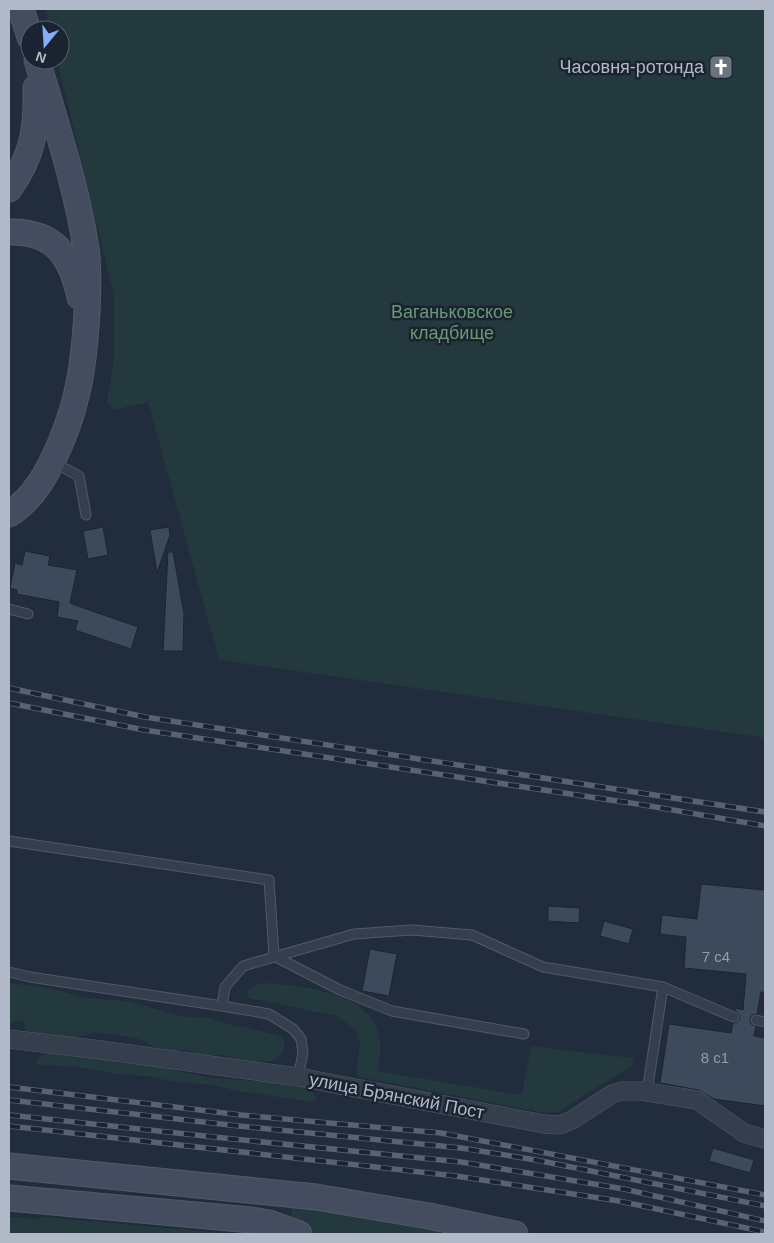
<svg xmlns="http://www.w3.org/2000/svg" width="774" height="1243" font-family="Arial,sans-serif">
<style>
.green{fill:#23393d}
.building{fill:#3d4a5b;stroke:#1d2533}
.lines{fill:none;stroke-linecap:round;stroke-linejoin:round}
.service-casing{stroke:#515967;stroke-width:11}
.minor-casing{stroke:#515967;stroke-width:19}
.secondary-casing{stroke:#515967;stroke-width:27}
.service{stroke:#353e4c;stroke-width:9}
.minor{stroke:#353e4c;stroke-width:18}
.secondary{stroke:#434d5f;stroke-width:25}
.rail-casing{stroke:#576273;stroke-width:5.5}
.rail{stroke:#1b2331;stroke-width:4;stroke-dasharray:11;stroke-linecap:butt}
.labels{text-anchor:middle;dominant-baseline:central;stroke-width:5;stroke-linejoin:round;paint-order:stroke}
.number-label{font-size:15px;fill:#949dad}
.poi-label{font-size:18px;fill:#b1b9c8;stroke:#1b2331;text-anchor:end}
.park-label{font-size:18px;fill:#679a73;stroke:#1b2331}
.street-label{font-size:18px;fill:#b1b9c8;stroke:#1b2331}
</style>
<rect width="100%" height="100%" fill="#212c3c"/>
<path class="green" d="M45,9H765V738L219,660L148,402L114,410L107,403L114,359V296L57,60H60V30H50Z
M9,983L49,988L86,998L128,1001L180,1016L209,1018L234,1026L246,1027L276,1035L282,1037L285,1042L282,1054L273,1061L250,1062L221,1055H202L187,1050L170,1051L154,1047L146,1042L135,1038L111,1034L94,1033L73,1038H50L28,1031L24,1027L25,1022L21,1020L9,1024Z
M260,983C293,984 365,991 377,1029C383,1046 379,1054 378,1071L522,1095L531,1046L634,1058L633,1065L558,1112L545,1113L359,1077L356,1073L360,1044L356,1030L337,1016L249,998L247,994L249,990Z
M48,1051L111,1058L116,1063L155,1066L210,1078L270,1082L274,1084L305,1088L314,1093L317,1099L310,1102L233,1090L208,1084L181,1083L146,1076L117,1074L76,1067L41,1065L36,1063L38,1058Z
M287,1205L464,1232L467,1234H287L289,1233L292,1211Z
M9,1217L39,1219L43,1217L235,1234H9Z"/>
<path class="building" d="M710 68a11 11 0 1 1 22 0a11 11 0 1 1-22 0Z
M103,527L108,555L88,559L83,531Z
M169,527L170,535L157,573L150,530Z
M25,551L50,556L48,565L77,570L70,603L72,604L138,627L131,649L75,630L78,621L57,617L59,602L17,594V590L10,588L15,563L22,565Z
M168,552H173L184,614L183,651H163Z
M701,884L765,890V992H761L757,1014L752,1015L750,1019L751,1024L756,1026L754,1036L765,1038V1106L714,1099L699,1090L660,1083L669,1024L731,1033L733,1023L737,1022L740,1019L739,1014L735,1010V1008L743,1010L746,974L684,968L686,937L660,934L662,915L697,919Z
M548,906L580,908L579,923L548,921Z
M604,921L633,929L629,944L600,936Z
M370,949L397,954L389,996L362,991Z
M713,1148L754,1160L750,1173L709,1161Z"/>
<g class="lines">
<g class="service-casing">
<path id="service" d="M53,462L79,476L86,515
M9,609L28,614
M9,841L269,880L274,956L340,990L392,1011L524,1034
M9,972L30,977L222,1006
M756,1020L765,1022
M298,1077L303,1053L301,1039L293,1029L269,1014L222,1006L225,987L243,966L354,934L412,930L472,935L543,967L663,987L734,1017
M647,1092L663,987"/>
</g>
<g class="minor-casing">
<path id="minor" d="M9,1039L101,1050L298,1077L544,1124L560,1125L572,1120L612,1094L622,1091H641L697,1100L744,1133L765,1139"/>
</g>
<g class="secondary-casing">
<path id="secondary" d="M21,9L30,37
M9,189C33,156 37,128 36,88
M9,232C55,231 71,256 80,297
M9,514C35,498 49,470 61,442C80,396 84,361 87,312C88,291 89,269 86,248C76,184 55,122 37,60
M9,1166L316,1197L429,1216L515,1234
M9,1198L251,1220L269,1223L299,1234"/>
</g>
<use href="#service" class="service"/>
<use href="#minor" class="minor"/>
<use href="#secondary" class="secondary"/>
<g class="rail-casing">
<path id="rail" d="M9,688L145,717L765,812
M9,703L144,730L644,805L765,826
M9,1087L241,1115L441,1133L765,1195
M9,1100L239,1126L461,1148L536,1160L765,1206
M9,1115L233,1139L461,1162L624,1189L765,1221
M9,1126L456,1176L619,1201L765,1232"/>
</g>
<use href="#rail" class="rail"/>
</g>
<defs>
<g id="church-square" transform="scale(1.25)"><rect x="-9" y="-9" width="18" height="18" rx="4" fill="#6b7280" stroke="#1b2331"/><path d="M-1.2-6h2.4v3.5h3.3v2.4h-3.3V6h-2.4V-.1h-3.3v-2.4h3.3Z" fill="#fff"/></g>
</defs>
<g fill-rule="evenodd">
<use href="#church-square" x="721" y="67"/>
</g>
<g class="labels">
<g class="number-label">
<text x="716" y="956">7 с4</text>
<text x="715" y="1057">8 с1</text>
</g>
<g class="poi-label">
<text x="704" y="67">Часовня-ротонда</text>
</g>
<g class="park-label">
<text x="452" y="312">Ваганьковское<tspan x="452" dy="21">кладбище</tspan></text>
</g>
<g class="street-label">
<text transform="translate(397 1096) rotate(11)">улица Брянский Пост</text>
</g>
</g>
<rect width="774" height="1243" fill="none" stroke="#b1b9c8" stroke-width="20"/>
<g transform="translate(45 45) rotate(198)"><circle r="24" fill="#1b2331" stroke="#575f6d"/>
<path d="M0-4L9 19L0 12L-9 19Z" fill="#82aefb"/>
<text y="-8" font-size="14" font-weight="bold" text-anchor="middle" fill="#b1b9c8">N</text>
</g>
</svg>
